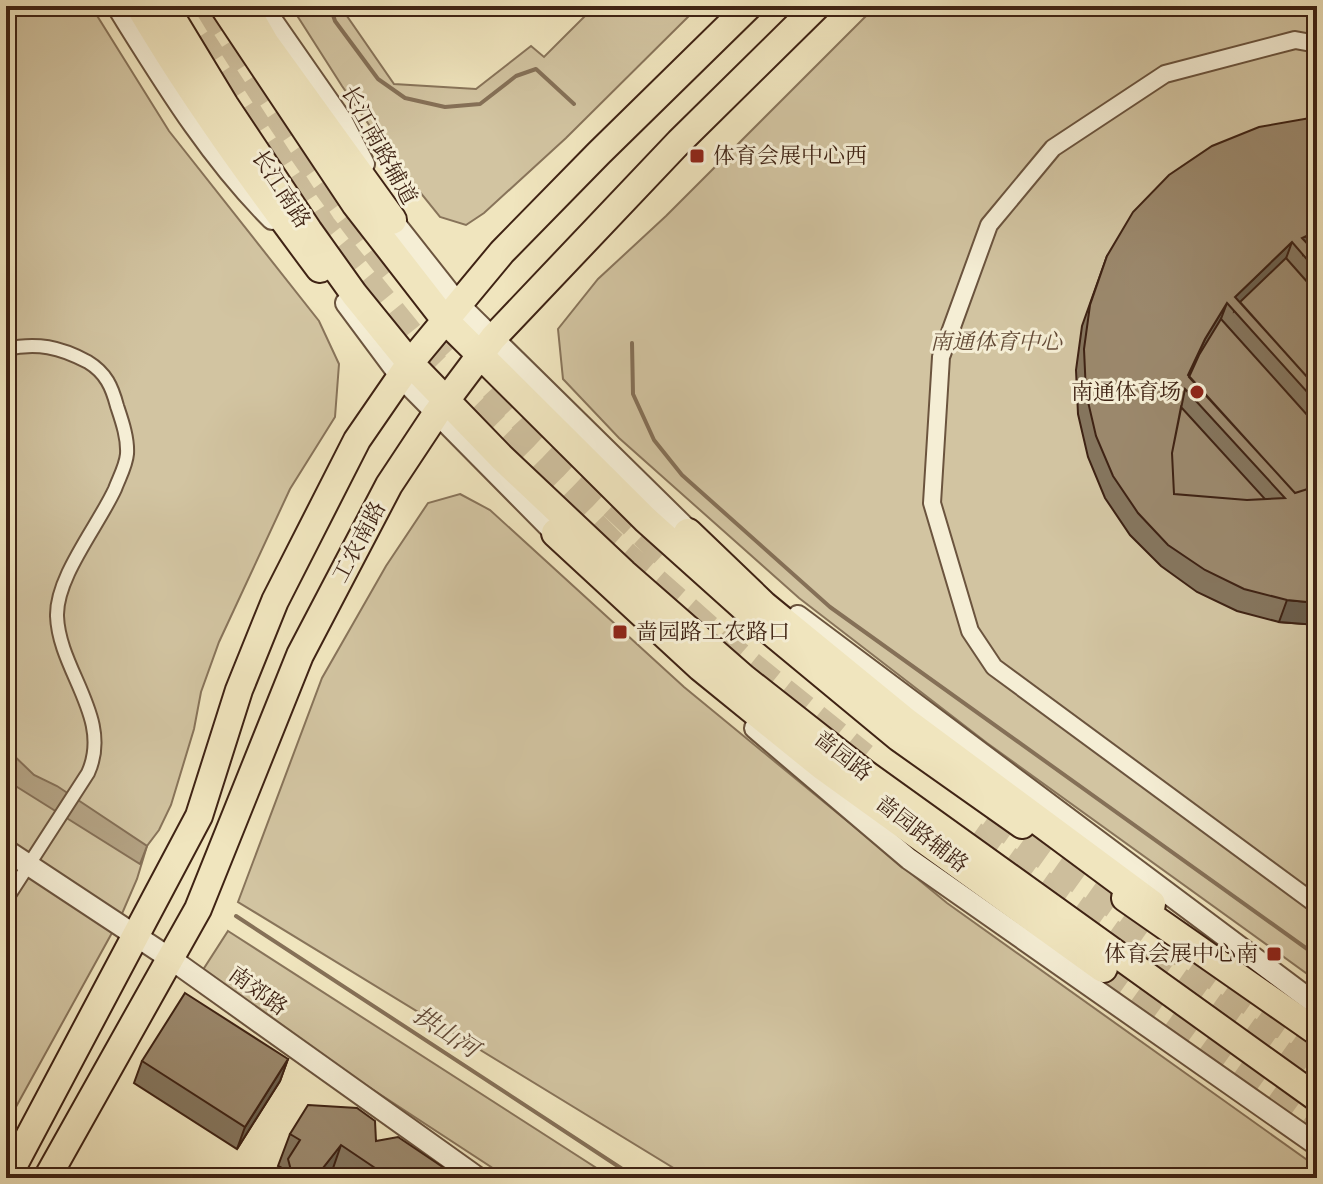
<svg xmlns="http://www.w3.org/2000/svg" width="1323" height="1184" font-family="Alegreya,'Noto Serif SC',serif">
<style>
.green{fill:#d2c4a1;stroke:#88745a;stroke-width:2}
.water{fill:#b4a384;stroke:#857057;stroke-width:2}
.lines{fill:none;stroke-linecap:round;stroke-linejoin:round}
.stream{stroke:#857057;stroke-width:4}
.trunk-tunnel{stroke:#cdbe9c;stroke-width:28;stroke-dasharray:28 14;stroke-linecap:butt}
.pedestrian-casing{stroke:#6b543e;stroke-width:16}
.minor-casing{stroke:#6b543e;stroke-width:20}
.tertiary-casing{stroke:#6b543e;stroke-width:24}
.primary-casing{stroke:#3f2314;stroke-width:30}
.trunk-casing{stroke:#3f2314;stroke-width:32}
.pedestrian{stroke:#f5eed5;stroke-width:12}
.minor{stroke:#f5eed5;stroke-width:16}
.tertiary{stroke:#f5eed5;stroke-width:20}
.primary{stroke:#f0e5be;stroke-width:26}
.trunk{stroke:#f0e5be;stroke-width:28}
.wall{fill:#85755d;stroke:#3f2314;stroke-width:2}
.shaded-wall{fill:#6c5f4c;stroke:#3f2314;stroke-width:2}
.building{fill:#9b886c;stroke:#3f2314;stroke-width:2;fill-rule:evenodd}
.poi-dot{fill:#8f2418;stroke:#f5eed5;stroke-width:3}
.labels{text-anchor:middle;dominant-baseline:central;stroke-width:6;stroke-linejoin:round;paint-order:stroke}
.street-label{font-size:22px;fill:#3f2314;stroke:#f5eed5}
.poi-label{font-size:22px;fill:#3f2314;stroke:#f5eed5;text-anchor:start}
.park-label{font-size:22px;font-style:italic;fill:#644b37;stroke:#f5eed5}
.water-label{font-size:24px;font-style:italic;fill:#624936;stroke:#f5eed5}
</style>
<rect width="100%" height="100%" fill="#f0e5be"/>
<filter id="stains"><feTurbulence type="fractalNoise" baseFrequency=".0025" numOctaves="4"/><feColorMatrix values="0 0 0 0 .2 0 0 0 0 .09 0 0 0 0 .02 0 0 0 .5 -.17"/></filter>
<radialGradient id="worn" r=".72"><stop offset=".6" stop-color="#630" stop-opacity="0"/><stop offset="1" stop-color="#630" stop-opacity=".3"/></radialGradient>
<path class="green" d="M6,6H91L169,131L319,321L339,364L335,417L290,489L219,642L201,692L194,729L171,805L159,830L147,846L137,879L121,916L6,839Z
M291,6H340L394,84L476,89L531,46L544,57L595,6H699L566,138L484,213L466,225L440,217L390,155L342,86Z
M876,6H1317V981L987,743L799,598L619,438L563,379L558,329L598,279L666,216Z
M460,494L490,510L684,687L947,903L1317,1167V1178H690L238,902L322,678L386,566L428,503Z
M6,860L113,931L6,1125Z
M228,931L612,1178H508L199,976Z"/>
<path class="water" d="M6,748L34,775L57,786L147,846L140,864L6,780Z"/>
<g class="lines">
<path class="stream" d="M330,6L335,21L378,79L405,98L445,107L480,104L516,76L536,69L574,104
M632,343L633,394L654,440L682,475L830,607L1317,956
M236,916L636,1178"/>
<path class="trunk-tunnel" d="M208,6C265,99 326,190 395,275
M199,37L322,226L434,364L611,543L739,656L864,757
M436,326L531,428L664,553
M989,816L1317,1049
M973,835L1317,1079
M1103,968L1317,1122
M1251,971L1317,1015"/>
<g class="pedestrian-casing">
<path id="pedestrian" d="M6,349C37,342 60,347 88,362C106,373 112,387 117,406C122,421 128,438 127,454C126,466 119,478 115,489C98,526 56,577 57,616C59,671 113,718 88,773L6,900"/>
</g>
<g class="minor-casing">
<path id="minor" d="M1317,44L1295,40L1165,74L1053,148L989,225L941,357L932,503L970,631L994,667L1317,905"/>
</g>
<g class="tertiary-casing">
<path id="tertiary" d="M117,6C164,81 209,156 272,219
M262,6L342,121L364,164
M387,210L392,220L459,305L699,541
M346,303L401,377L564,542
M798,616L1317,1005
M755,728L909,859L1317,1145
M6,850L171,959L478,1178"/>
</g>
<g class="primary-casing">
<path id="primary" d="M165,6L225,105L309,231L354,294L410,363L502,458L624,573L744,678L866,774L1317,1098
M223,6L355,204L445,320L646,520L771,632L899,738L1022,825
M1125,898L1317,1032
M7,1178L199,816L239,690L275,601L357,440L410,363L502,252L599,153L749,6
M47,1178L198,909L300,655L389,485L436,414L493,338L679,142L817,6"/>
</g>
<g class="trunk-casing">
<path id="trunk" d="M140,6C194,98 256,182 320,268
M243,6L265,44L392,220
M556,533L701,667L823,766L1103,968
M688,533L764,606L907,723L1151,904"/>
</g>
<use href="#pedestrian" class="pedestrian"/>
<use href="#minor" class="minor"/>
<use href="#tertiary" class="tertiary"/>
<use href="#primary" class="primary"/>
<use href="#trunk" class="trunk"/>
</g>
<path class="wall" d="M1317,119V625L1279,622L1237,611L1197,592L1161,566L1130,535L1105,498L1088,457L1078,414L1076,370L1082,326L1107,256Z
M288,1059L280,1081L237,1149L134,1083L142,1061Z
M290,1134L376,1141L459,1178H332L330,1177L328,1178H281L284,1169L278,1166Z"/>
<path class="shaded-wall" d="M1317,231V249L1303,255L1302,238Z
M1292,242L1284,264L1234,311L1235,297Z
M1227,303L1219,324L1182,392L1188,375L1205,339Z
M1287,600L1317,603V625L1279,622Z
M288,1059L280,1081L237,1149L245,1127Z
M341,1145L330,1177L328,1178H315Z"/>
<path class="building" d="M1310,118L1317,119V231L1302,238L1317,254V271L1292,242L1235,297L1317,388V403L1227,303L1205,339L1188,375L1295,493L1317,486V603L1287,600L1244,589L1205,570L1168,545L1138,513L1113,476L1096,436L1086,393L1084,349L1090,305L1107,256L1133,212L1169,175L1212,146L1259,127ZM1185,389L1285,498L1247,500L1174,494L1172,453Z
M1317,245V254L1311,247Z
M1286,258L1317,293V388L1240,302Z
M1221,319L1317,426V486L1295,493L1189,377L1199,355Z
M1181,407L1265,499L1247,500L1174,494L1172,453Z
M185,993L288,1059L245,1127L142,1061Z
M308,1105L357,1108L375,1121L376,1141L398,1137L459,1178H390L341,1145L315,1178H293L288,1159L300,1140L290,1134Z"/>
<g class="poi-dot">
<rect x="689" y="148" width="16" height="16" rx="4"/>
<circle cx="1197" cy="392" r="8"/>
<rect x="612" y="624" width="16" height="16" rx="4"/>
<rect x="1266" y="946" width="16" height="16" rx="4"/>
</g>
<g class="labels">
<g class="street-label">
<text transform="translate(379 145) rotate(61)">长江南路辅道</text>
<text transform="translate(281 189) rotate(57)">长江南路</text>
<text transform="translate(359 542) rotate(-62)">工农南路</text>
<text transform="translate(843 756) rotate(38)">啬园路</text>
<text transform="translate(922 834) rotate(38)">啬园路辅路</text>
<text transform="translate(258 991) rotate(36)">南郊路</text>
</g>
<g class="poi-label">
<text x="713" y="156">体育会展中心西</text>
<text x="1181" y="392" text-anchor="end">南通体育场</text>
<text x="636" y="632">啬园路工农路口</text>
<text x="1258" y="954" text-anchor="end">体育会展中心南</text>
</g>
<g class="park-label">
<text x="996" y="342">南通体育中心</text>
</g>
<g class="water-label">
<text transform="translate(446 1032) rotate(33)">拱山河</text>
</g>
</g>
<rect width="1323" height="1184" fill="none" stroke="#f0e5be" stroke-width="32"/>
<rect x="8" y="8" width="1307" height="1168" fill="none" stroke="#3f2314" stroke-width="4"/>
<rect x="16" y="16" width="1291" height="1152" fill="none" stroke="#3f2314" stroke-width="2"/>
<rect width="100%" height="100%" filter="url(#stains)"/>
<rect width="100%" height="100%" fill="url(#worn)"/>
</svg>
